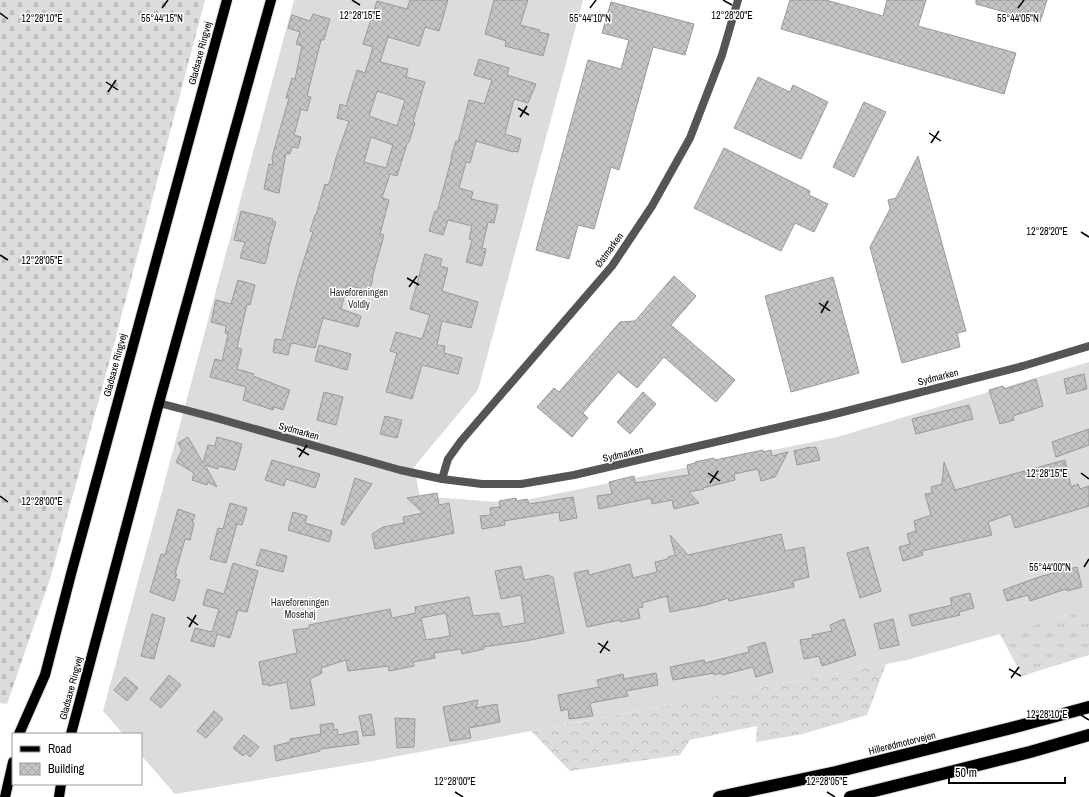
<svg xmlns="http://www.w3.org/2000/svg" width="1089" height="797" font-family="'Archivo Narrow',sans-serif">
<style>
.grass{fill:url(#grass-tufts)}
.forest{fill:url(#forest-crowns)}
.cemetery{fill:url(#cemetery-stones)}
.garden{fill:#dcdcdc}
.building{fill:url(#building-cross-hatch);stroke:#999;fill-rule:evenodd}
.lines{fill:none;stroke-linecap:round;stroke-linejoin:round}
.primary-casing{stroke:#dbdbdb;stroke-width:12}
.highway-casing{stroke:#dbdbdb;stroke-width:14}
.street{stroke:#555;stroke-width:8}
.primary{stroke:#000;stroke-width:10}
.highway{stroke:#000;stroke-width:12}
.ticks{fill:none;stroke:#000;stroke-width:1.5}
.labels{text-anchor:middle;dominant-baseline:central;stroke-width:3;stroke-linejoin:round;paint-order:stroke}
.street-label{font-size:10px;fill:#000;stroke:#fff}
.park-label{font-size:10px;fill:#333;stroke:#fff}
.ticks-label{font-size:10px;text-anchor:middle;fill:#000;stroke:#fff;stroke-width:3;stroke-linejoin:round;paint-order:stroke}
</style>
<defs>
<pattern id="grass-tufts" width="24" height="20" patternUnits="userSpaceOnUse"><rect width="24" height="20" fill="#dcdcdc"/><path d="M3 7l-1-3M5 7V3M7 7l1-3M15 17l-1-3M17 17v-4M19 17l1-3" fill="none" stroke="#bbb"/></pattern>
<pattern id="forest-crowns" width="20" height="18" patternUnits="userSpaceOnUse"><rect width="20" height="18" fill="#dcdcdc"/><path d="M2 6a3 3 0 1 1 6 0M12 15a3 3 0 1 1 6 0" fill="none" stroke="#bbb"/></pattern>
<pattern id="cemetery-stones" width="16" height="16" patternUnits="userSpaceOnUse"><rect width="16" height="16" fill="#dcdcdc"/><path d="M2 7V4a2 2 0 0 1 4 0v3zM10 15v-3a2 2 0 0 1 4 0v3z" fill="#bbb"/></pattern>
<pattern id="building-cross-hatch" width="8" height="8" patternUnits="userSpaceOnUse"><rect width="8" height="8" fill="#c4c4c4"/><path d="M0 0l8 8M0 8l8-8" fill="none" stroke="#a7a7a7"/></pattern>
</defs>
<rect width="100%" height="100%" fill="#fff"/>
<path class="grass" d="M1089,609V655L1022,676L1000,634Z"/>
<path class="forest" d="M886,664L867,715L803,734L756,742L757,726L690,740L680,755L570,771L531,731Z"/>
<path class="cemetery" d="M0,0H205L110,359L50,579L7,704L0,703Z"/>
<path class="garden" d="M294,0H583L478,390L414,467L420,496L511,503L837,437L1089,362V609L907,660L367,762L175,794L141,755V734H123L103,711Z"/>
<path class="building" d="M410,0H448L439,31L425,27L419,46L388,37L380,62L408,69L406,77L425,82L413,122L415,123L409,142L407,144L397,176L390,174L382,198L389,200L380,234L384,235L372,278L373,279L369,291L347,285L341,309L361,316L358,327L323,318L315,348L293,343V344L291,343L288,355L273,352L275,339L282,340L298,278L313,232L310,231L315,215H316L325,184L328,185L330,181L336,158L349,121L337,118L340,104L346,106L357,70L365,73L373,47L363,44L377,1L407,9ZM377,91L405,100L397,126L369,116ZM371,137L393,145L386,168L364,162Z
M494,0H528L520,25L540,30L539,32L549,34L543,56L505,46L506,41L485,34Z
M790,0H826L883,16L887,0H926L918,26L1016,53L1004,94L781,29Z
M976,0H1047L1040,22L976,4Z
M611,2L694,24L685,55L653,47L619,170L611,167L594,229L578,225L569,259L536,250L588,60L621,69L629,40L602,33Z
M313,14L330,19L324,40H321L307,96L311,97L307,111L301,109L294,135L301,137L298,148L292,147L290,154L286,153L279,193L274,192L264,189L269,164L273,165L272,157L289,98H286L292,78L295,79L302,46L296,44L300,32L288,28L292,15L310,21Z
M479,59L509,68L507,75L536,84L528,103L514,99L505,134L521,139L518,152L513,151V152L476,141L470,163L466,162L459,188L473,192L471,199L498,205L494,223L488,222L482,248L486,249L482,266L466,262L472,240L469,239L472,226L448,220L443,235L429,231L435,211L437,212L452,157H451L456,141L458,142L469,100L484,104L492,80L474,75Z
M758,77L790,92L793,85L828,102L801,159L734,128Z
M864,102L886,112L854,177L833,167Z
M724,148L810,191L809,195L828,204L814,232L795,223L781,251L694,208Z
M918,156L966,331L957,333L960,347L902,363L870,247L890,209L888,200L896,198Z
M241,211L273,219L272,221L276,222L268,250H269L265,264L240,258L245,242L234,240Z
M425,254L442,259L440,266L448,268L442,291L478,302L471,328L442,321L437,345L445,346L444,353L462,358L458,374L422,365L412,399L386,392L397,353L390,351L396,332L422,339L430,315L410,309Z
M674,276L696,296L671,325L735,380L716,402L664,357L637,388L618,372L583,413L588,418L572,437L537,407L554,388L559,392L620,322L635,321Z
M833,277L859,373L791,392L765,296Z
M238,280L255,285L250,305L247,304L237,348L242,349L237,369L254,374L253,376L290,390L283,410L274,407L273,410L243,400L246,387L210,377L215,359L222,361L228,334L225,333L226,326L211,322L216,300L231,304Z
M319,345L351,354L347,370L315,361Z
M1084,374L1087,389L1067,394L1064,379Z
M1036,379L1043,406L1013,416L1014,420L1000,424L989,390L1003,386L1005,389Z
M324,392L343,397L336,425L317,420Z
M643,392L656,404L630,434L617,422Z
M969,405L973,419L916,434L912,419Z
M385,416L402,420L397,438L380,434Z
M1089,429V445L1056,457L1052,442Z
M188,437L203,463L208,445L215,446L217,437L242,444L235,470L218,466V469L205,465L217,487L208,482L207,485L192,480L194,473L176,462L182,450L178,443Z
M810,447V448L816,447L820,460L797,465L794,451Z
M763,450V452L771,450L772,456L788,452L775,477L761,481L758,469L734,474L735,480L703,488L704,489L689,492L699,503L674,509L672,500L652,504L651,498L599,509L597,496L612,494L609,482L634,476L635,483L689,475L687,465L695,463V462L714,458L715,460Z
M272,460L320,474L315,488L286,479L284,486L265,480Z
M1065,460L1071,487L1078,484L1080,489L1089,486V506L1015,528L1011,514L988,522L992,535L922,551L923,555L903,561L899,547L910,544L907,534L916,531L914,521L931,515L925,494L932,493L931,487L942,484L944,462L955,490Z
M355,478L372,484L344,525L341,524Z
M437,493L439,505L449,503L454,533L375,549L372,534L383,527L404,523L403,517L423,513L407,498Z
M573,497L577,518L560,521L559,512L504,521L505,525L482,529L480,516L491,515L490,508L500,507L499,501L516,498L517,501L527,499L529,504Z
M230,503L247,508L242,525L237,524L226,563L210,559L218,528L223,529Z
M178,509L195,515L192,523H194L190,540L185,539L175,574H177L175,578L180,580L174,601L150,592L161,554L165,555Z
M293,512L307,516L305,523L332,531L329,542L288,530Z
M781,534L785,551L804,547L809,577L793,581L794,587L729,601L728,598L706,605L670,612L667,596L642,603L643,607L638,608L640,618L620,622V620L587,627L574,573L588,570L589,575L630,564L633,578L657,572L655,562L668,559V557L675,555L670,535L688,555Z
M868,547L881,591L860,598L847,553Z
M261,549L287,556L283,572L256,565Z
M233,563L258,571L247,612L238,610L230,638L217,634L214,647L191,641L195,628L212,632L219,609L203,605L207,589L224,594Z
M521,566L524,580L549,575L550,577H553L564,633L526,641L483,647L484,649L462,654L461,649L434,653L435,658L413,662L414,666L389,671L388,666L348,671L346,660L321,668L322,673L310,679L315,705L291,709L287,682L268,686V684L263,685L259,662L297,653L293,630L309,628V625L390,609L392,618L416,613L415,607L469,597L473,616L499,613L502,627L525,623L521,595L501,599L495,571ZM446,613L450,636L426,640L421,618Z
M1077,567L1082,587L1067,591L1066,589L1030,601L1028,595L1007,601L1003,590L1042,576Z
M970,593L974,608L959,612L960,615L912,626L909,615L952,605L950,598Z
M152,614L165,618L154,659L141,656Z
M844,619L856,655L822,666L819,656L804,659L800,640L813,638L812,635L832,631L830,625Z
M893,619L899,645L880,649L874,624Z
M765,642L773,672L756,677L753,667L722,675L721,673L714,675V673L673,680L670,667L704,660L705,663L749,652L748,647Z
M656,673L658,685L626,691L628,696L590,703L593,716L569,719L568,709L561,711L558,695L599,687L597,680L623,674L624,679Z
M169,675L181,685L161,708L150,699Z
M125,677L138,688L127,701L114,690Z
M478,700L476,708L497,704L500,722L469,728L471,738L450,741L443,707Z
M214,711L223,719L206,738L197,731Z
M371,714L375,735L363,736L359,716Z
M395,718L415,719L414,747L397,748Z
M333,723L334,730L337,729L338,735L357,731L359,744L320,749V751L276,761L274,746L290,742V739L321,734L320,725Z
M244,735L259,747L250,757L246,753L243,756L233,748Z"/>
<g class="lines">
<g class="primary-casing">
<path id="primary" d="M19,734L45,675L71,574L227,0
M71,734L159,403L271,0
M5,797L13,762
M59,797L61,784"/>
</g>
<g class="highway-casing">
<path id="highway" d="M719,797L836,772L1019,726L1089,707
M850,797L1030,752L1089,735"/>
</g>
<path class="street" d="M159,403L216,418L400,470L442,479L482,484H521L574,475L827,416L1023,366L1089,346
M442,479L448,459L461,441L612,266L652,206L690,138L722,55L738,0"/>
<use href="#primary" class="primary"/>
<use href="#highway" class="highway"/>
</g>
<path class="ticks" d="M352,0L360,5M723,0L732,5M162,8L168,0M590,8L596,0M1018,8L1024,0M0,13L8,19M106,82L118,90M108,92L116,80M518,108L529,115M520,117L527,106M929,133L941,141M931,143L939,131M1081,232L1089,237M0,255L8,260M407,278L419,285M409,287L417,276M819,303L830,311M821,313L828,301M297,448L309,455M299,457L307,445M708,473L720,481M1081,473L1089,479M710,483L718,471M0,496L8,502M1084,567L1089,559M187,617L198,625M189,627L196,615M598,643L610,651M600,653L608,641M1009,669L1021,676M1011,678L1019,667M1081,715L1089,720M455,792L463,797M827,792L835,797"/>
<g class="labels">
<g class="street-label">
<text transform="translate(200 53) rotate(-75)">Gladsaxe Ringvej</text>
<text transform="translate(609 250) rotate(-54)">Østmarken</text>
<text transform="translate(115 365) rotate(-75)">Gladsaxe Ringvej</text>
<text transform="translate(938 377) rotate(-14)">Sydmarken</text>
<text transform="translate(299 431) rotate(16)">Sydmarken</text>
<text transform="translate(623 454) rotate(-13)">Sydmarken</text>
<text transform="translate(71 688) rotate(-75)">Gladsaxe Ringvej</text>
<text transform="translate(902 743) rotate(-14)">Hillerødmotorvejen</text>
</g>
<g class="park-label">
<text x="359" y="292">Haveforeningen<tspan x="359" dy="12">Voldly</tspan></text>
<text x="300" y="602">Haveforeningen<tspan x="300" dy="12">Mosehøj</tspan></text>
</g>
</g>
<g class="ticks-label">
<text x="360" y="19">12°28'15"E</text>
<text x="732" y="19">12°28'20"E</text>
<text x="162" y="22">55°44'15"N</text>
<text x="590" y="22">55°44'10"N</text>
<text x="1018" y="22">55°44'05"N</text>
<text x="42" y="22">12°28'10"E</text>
<text x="1047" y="235">12°28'20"E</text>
<text x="42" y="264">12°28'05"E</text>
<text x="1047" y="477">12°28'15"E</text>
<text x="42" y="505">12°28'00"E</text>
<text x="1050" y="571">55°44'00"N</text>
<text x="1047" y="718">12°28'10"E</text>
<text x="455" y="785">12°28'00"E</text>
<text x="827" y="785">12°28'05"E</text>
</g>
<rect x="12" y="733" width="130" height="52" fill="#ffffff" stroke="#999999"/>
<rect x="20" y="746" width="20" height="6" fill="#000000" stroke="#999999"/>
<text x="48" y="753" font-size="12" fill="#000000">Road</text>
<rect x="20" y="763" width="20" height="12" fill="url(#building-cross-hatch)" stroke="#999999"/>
<text x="48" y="773" font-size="12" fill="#000000">Building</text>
<path d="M949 777v6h116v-6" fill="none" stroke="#000000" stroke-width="2"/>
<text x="955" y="777" font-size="12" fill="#000000" stroke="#ffffff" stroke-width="3" paint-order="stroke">50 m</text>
</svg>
